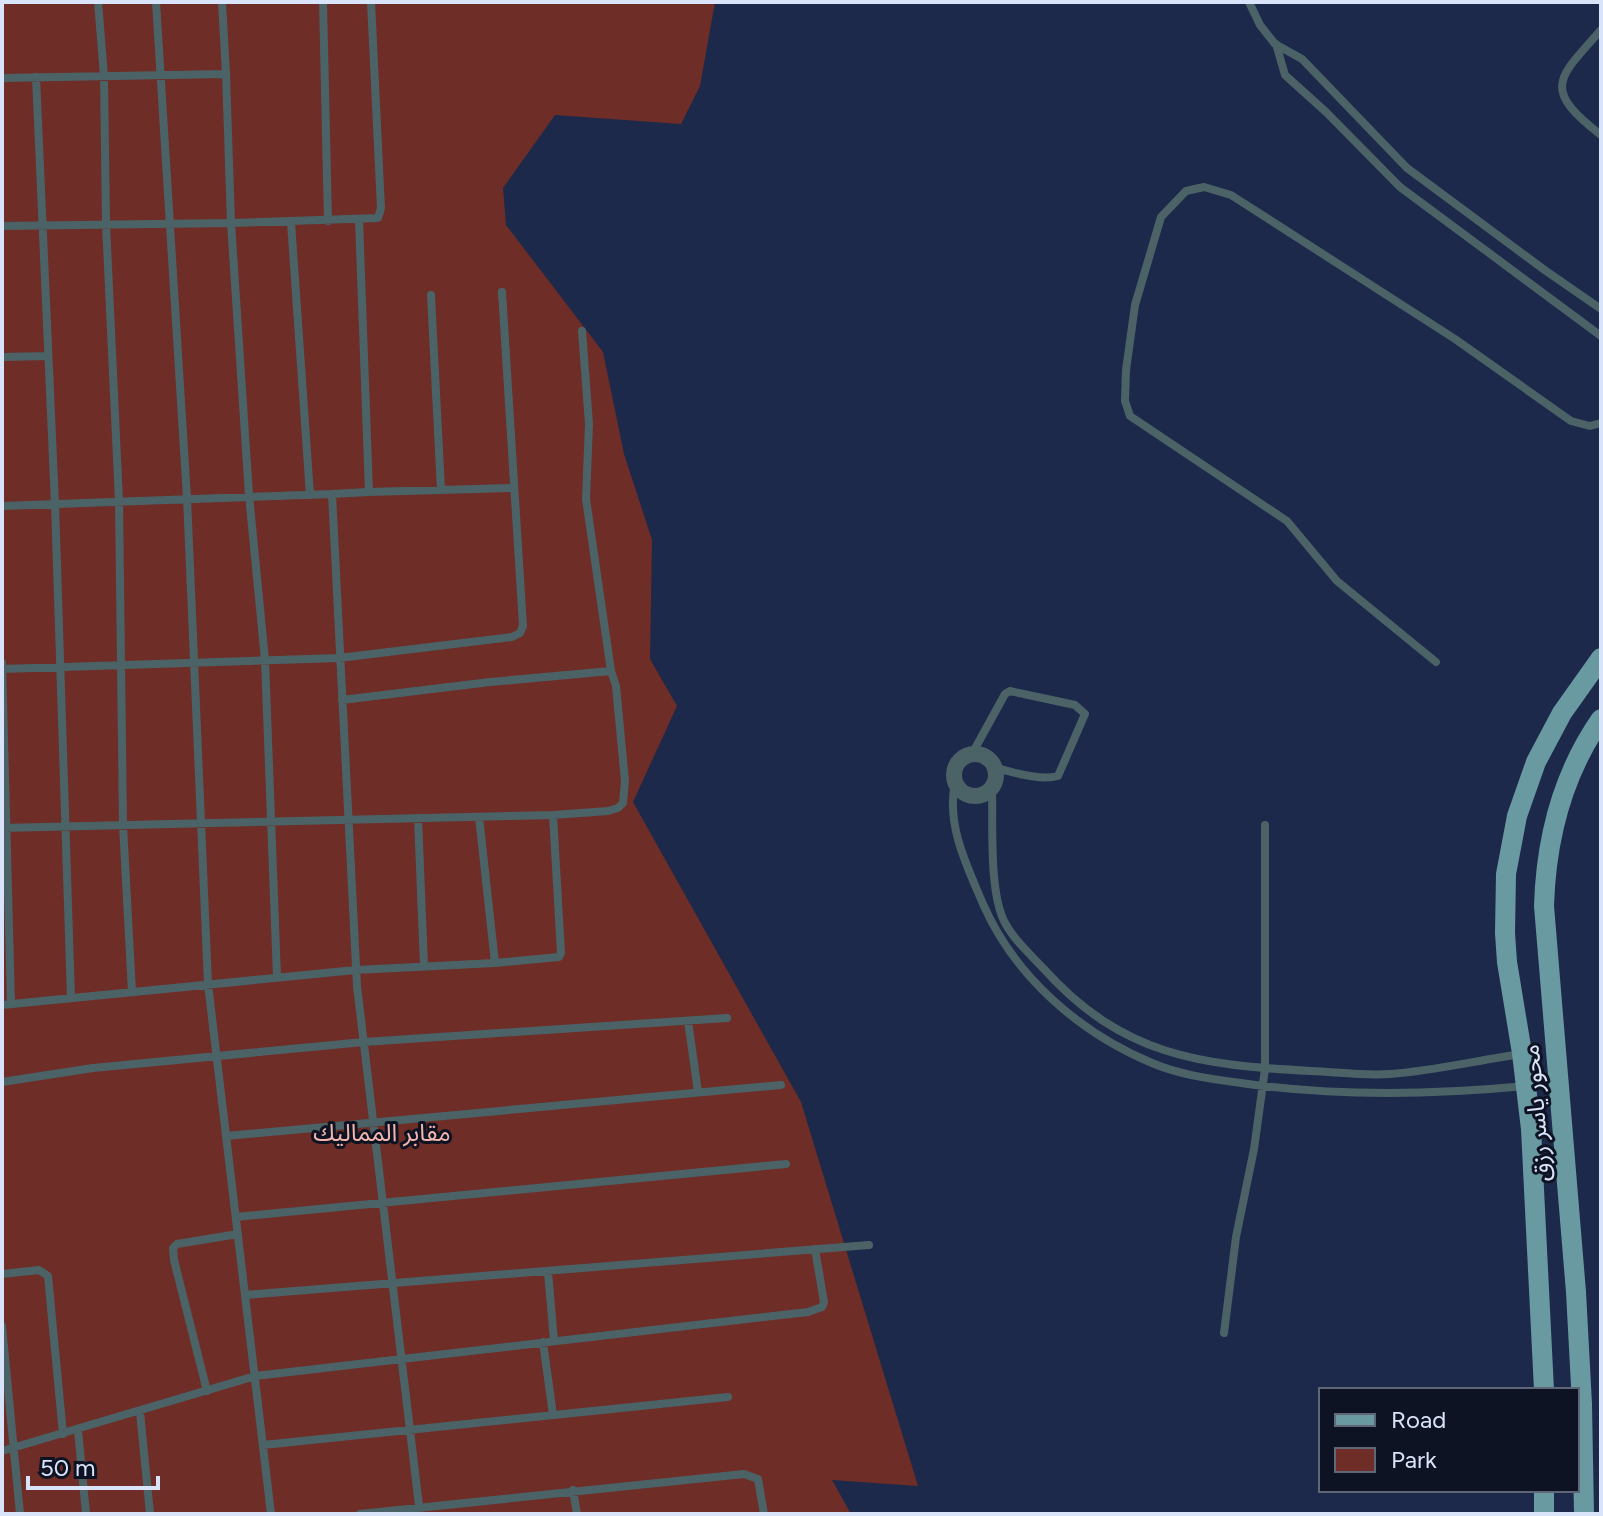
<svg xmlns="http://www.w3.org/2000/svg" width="1603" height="1516" font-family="Figtree,'Noto Sans Arabic',sans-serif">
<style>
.green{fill:#6e2d27}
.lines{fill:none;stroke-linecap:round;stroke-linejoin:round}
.lane{stroke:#4b6366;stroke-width:8}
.street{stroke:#4b6366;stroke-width:16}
.primary{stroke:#699aa2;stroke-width:20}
.labels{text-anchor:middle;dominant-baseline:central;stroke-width:6;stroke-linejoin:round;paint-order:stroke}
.street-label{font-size:24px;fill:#d9e3f9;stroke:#0d1322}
.park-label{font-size:24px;fill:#f3b5ad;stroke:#0d1322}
</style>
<rect width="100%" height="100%" fill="#1d294a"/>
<path class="green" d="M2,2H715L700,86L681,124L555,115L503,188L506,225L603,352L624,454L652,540L650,659L677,706L633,802L801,1102L918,1486L832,1480L851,1514H2Z"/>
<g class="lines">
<path class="lane" d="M98,2L104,76L106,224L119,501L123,825L132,992
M156,2L187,498L208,984L271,1514
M222,2L226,74
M323,2L328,221
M1249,2L1260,25L1275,44L1302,59L1407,168L1546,271L1601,309
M1601,30C1559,78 1540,88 1601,135
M1276,44L1285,75L1326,112L1400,187L1601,336
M36,77L55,504L71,998
M2,78L226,74L231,223L249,495L265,660L277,977
M291,222L310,495
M2,226L231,223L378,218L381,208L371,2
M431,295L441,490
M582,331L589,424L586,499L611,671
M2,357L48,356
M369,492L514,488
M332,494L369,492L359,220
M2,506L332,494L357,986L420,1514
M1436,662L1337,581L1287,521L1130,416L1125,401L1126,370L1135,305L1161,217L1186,191L1204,187L1231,195L1455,339L1571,421L1590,426L1601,423
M2,663L11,1004
M2,669L339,658L512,637L520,633L523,626L502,292
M972,754L1005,694L1010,691L1075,705L1085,714L1058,776C1039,781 1014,772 995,768
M955,783C946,825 967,866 983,904C1015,977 1080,1033 1152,1063C1180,1075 1211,1079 1241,1083C1336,1097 1431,1095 1526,1086
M992,789C993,824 989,890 1004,921C1013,939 1029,953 1043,968C1122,1056 1199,1065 1311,1071C1336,1072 1364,1076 1390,1074C1434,1071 1478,1060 1522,1054
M418,818L424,966
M2,828L553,815L608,811L618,808L623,803L625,781L616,686L611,671L490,682L342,700
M495,963L559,957L561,953L553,815
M2,1005L356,970L495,963L479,817
M688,1021L698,1092
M2,1082L93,1068L364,1042L727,1018
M226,1136L781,1085
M236,1217L786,1164
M548,1272L554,1341
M2,1274L39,1270L48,1276L63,1434
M245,1295L869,1245
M2,1326L20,1514
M1224,1333L1236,1237L1254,1149L1265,1069V825
M543,1342L553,1415
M207,1391L174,1260L173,1248L177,1244L238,1234
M140,1412L150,1514
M78,1430L86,1514
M263,1445L728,1397
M2,1451L255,1376L808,1312L822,1307L824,1302L815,1249
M573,1490L577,1514
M360,1514L744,1474L758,1479L764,1514"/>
<path class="street" d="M954 775a21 21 0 1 1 42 0a21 21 0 1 1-42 0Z"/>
<path class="primary" d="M1544,1390L1531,1129L1522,1053L1507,962L1505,933L1506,874L1517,816L1536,762L1562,713L1601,658
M1544,1514V1490
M1584,1514L1582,1404L1576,1292L1544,906C1546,839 1562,775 1601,719"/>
</g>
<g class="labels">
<g class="street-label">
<text transform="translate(1536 1113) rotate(-95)">محور ياسر رزق</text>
</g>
<g class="park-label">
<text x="382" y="1132">مقابر المماليك</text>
</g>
</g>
<rect width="1603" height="1516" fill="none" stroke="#d9e3f9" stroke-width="8"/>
<rect x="1319" y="1388" width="260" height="104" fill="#0d1322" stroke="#5f6678" stroke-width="2"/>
<rect x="1335" y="1414" width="40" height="12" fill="#699aa2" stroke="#5f6678" stroke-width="2"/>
<text x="1391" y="1428" font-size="24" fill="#d9e3f9">Road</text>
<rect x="1335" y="1448" width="40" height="24" fill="#6e2d27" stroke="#5f6678" stroke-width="2"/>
<text x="1391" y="1468" font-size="24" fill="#d9e3f9">Park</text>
<path d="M28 1476v12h130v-12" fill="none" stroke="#d9e3f9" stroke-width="4"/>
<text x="40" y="1476" font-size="24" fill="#d9e3f9" stroke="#0d1322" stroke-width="6" paint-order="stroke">50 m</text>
</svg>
